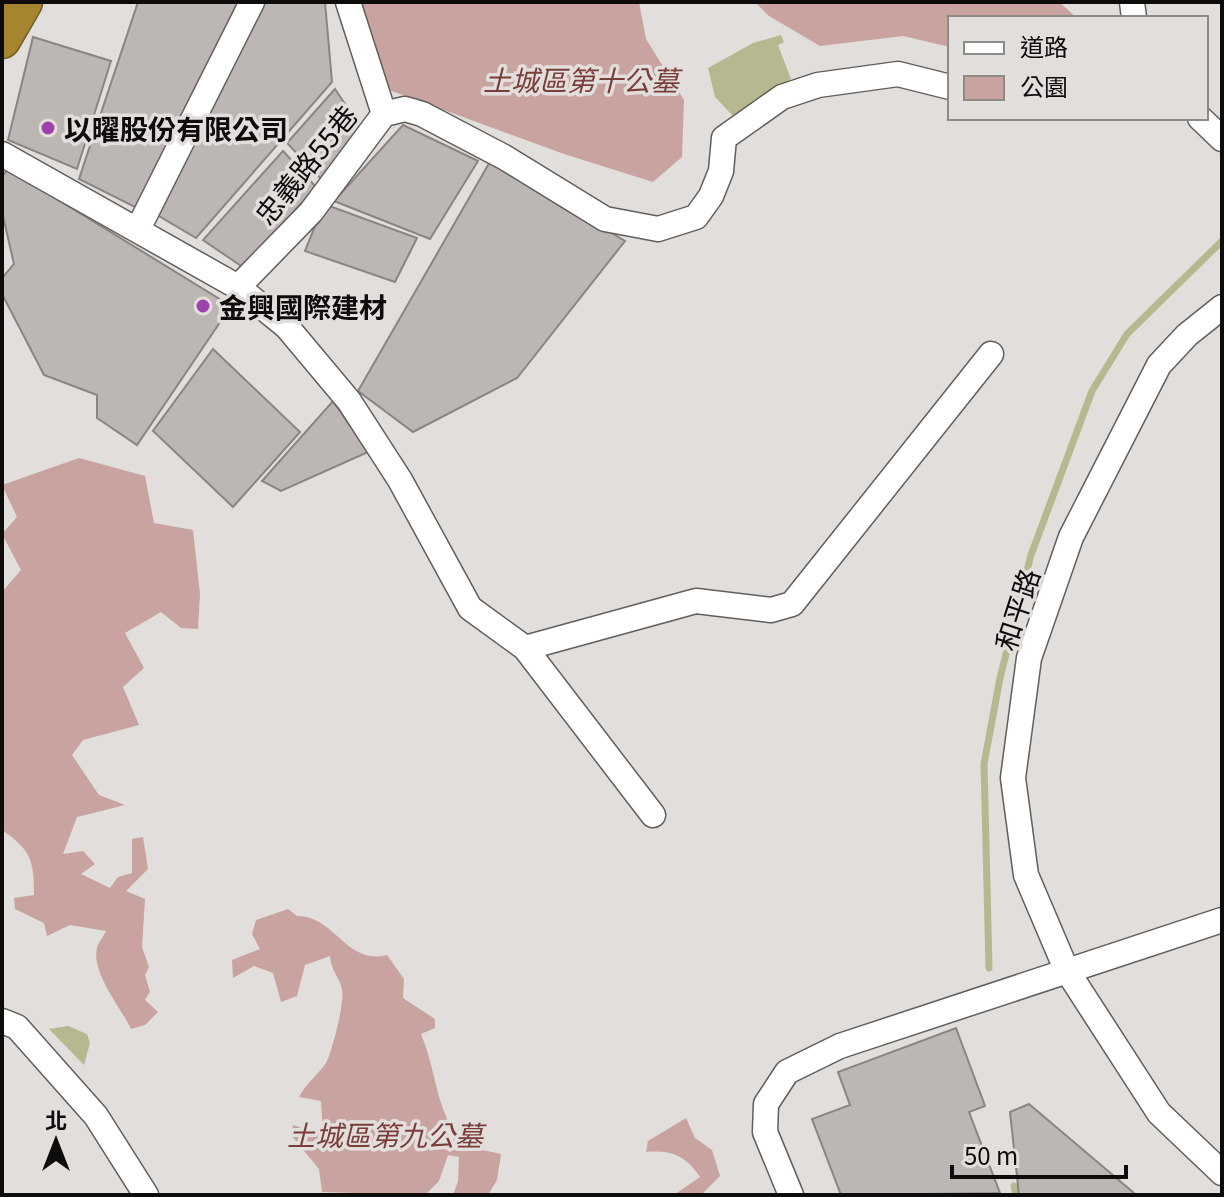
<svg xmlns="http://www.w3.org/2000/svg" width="1224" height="1197" font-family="Georgia,'Noto Sans TC',serif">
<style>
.green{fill:#c8a3a0}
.water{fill:#b7b88f}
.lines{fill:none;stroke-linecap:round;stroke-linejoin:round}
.stream{stroke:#b7b88f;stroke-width:7}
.building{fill:#bcb7b5;stroke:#8a8583;stroke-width:2}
.minor-casing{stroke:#615e5b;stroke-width:27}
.highway-casing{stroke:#705b22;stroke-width:39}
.minor{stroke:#fff;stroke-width:24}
.highway{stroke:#a5852f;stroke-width:36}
.poi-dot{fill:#9d42ad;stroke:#e2dedb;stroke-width:3}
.labels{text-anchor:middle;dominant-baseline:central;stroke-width:7;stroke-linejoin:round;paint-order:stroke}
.park-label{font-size:28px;font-style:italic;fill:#7a3d39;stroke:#e2dedb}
.poi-label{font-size:28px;font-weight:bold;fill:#0d0c0a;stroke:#e2dedb;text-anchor:start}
.street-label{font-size:28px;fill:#0d0c0a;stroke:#e2dedb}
</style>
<rect width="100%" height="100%" fill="#e2dedb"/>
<path class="green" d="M361,2H639L646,39L684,100L682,157L653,182L564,154L389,90Z
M755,2H1059L1077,18H950V47L903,36L820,46L769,16Z
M79,458L145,476L154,523L193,530L200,594L198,629L181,628L161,612L125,633L144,668L123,687L139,725L83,740L72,755L99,795L125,805L77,817L63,854L83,851L95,864L81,874L110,888L118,877L132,873V839L143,837L148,869L126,891L145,899L142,947L149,967L145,975L150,992L145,1000L158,1012L145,1025L131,1029C121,1007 91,973 97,948C98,943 104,936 106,931L70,925L47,936L44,923L15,909L14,898L34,895C34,860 31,850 2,830V592L21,570L2,534L17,517L2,485Z
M288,909L297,916C334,915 347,966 387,955L404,979L403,998L435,1019V1028L421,1034C438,1076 434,1106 463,1146L501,1154L497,1180L488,1195H453L458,1181L459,1157L448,1155L439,1181L425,1195L322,1192L319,1169L291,1135L293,1125L323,1135L321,1101L299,1097C307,1082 318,1075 326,1063C332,1052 345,1002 342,990C340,977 332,974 330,956L305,965L297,996L281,1002L273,973L254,966L233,978L232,960L260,949L252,934L256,920Z
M686,1118L695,1138L712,1150L720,1176L701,1195H674L700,1177C685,1155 671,1150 646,1152L648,1141Z"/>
<path class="water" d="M781,35L784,42L778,45L791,79L733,116L715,97L708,68L753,43Z
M68,1026L87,1034L90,1043L84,1065L49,1029Z"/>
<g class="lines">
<path class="stream" d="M989,968L984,764L1000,678L1031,555L1092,391L1127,334L1222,241
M1014,1186L1016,1195"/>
</g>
<path class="building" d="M138,2H248L143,211L79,179Z
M259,2H325L332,82L196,238L154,213Z
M33,37L111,61L77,169L8,140Z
M335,89L361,128L323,181L287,143Z
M403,125L478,161L430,239L334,201Z
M283,151L316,187L244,268L203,240Z
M491,160L625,241L517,378L413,432L358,391Z
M8,169L231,306L137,445L97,418V395L44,375L2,294V278L14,264L2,212V176Z
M324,204L417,238L395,282L305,251Z
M213,349L300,432L233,507L153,431Z
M333,401L368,452L281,491L262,481Z
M956,1028L985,1106L969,1112L1000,1193L841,1195L812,1119L850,1105L838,1072Z
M1029,1104L1134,1193L1133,1195H1019L1010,1112Z"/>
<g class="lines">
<g class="minor-casing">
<path id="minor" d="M348,2L384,114
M1132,2L1134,18
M1200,118L1222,139
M2,154L238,287L287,327L349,401L400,480L470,608L525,648L653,815
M138,229L252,2
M238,287L311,212L384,114L405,109L422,114L504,157L605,219L658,229L696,217L711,196L721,171L724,138L782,97L818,85L898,74L950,87
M1222,307L1187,335L1159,365L1071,537L1029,658L1013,778L1026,875L1066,969L1159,1113L1222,1173
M525,648L696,601L771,610L792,604L991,354
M2,1021L17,1027L96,1116L146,1195
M791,1195L765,1132L766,1104L787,1072L840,1046L1222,920"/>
</g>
<g class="highway-casing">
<path id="highway" d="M2,40L24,2"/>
</g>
<use href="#minor" class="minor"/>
<use href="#highway" class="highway"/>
</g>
<g class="poi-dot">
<circle cx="48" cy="128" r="8"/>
<circle cx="203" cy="306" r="8"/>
</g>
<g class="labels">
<g class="park-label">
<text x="581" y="79">土城區第十公墓</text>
<text x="385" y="1134">土城區第九公墓</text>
</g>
<g class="poi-label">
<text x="64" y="128">以曜股份有限公司</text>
<text x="219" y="306">金興國際建材</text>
</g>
<g class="street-label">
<text transform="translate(305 164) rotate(-51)">忠義路55巷</text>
<text transform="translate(1016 609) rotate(-72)">和平路</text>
</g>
</g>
<rect width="1224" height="1197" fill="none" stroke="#0d0c0a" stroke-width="8"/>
<rect x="948" y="16" width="260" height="104" fill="#e2dedb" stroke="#8d8a87" stroke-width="2"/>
<rect x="964" y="42" width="40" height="12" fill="#ffffff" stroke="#8d8a87" stroke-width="2"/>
<text x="1020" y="56" font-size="24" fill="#0d0c0a">道路</text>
<rect x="964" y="76" width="40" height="24" fill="#c8a3a0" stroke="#8d8a87" stroke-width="2"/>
<text x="1020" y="96" font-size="24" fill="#0d0c0a">公園</text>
<g transform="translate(56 1141)" stroke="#e2dedb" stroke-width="6" paint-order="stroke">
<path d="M0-6L14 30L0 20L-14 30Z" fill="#0d0c0a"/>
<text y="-12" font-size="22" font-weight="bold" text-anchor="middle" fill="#0d0c0a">北</text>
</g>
<path d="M952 1165v12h174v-12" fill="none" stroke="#0d0c0a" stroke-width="4"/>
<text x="964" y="1165" font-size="24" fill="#0d0c0a" stroke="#e2dedb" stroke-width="6" paint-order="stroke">50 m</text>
</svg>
